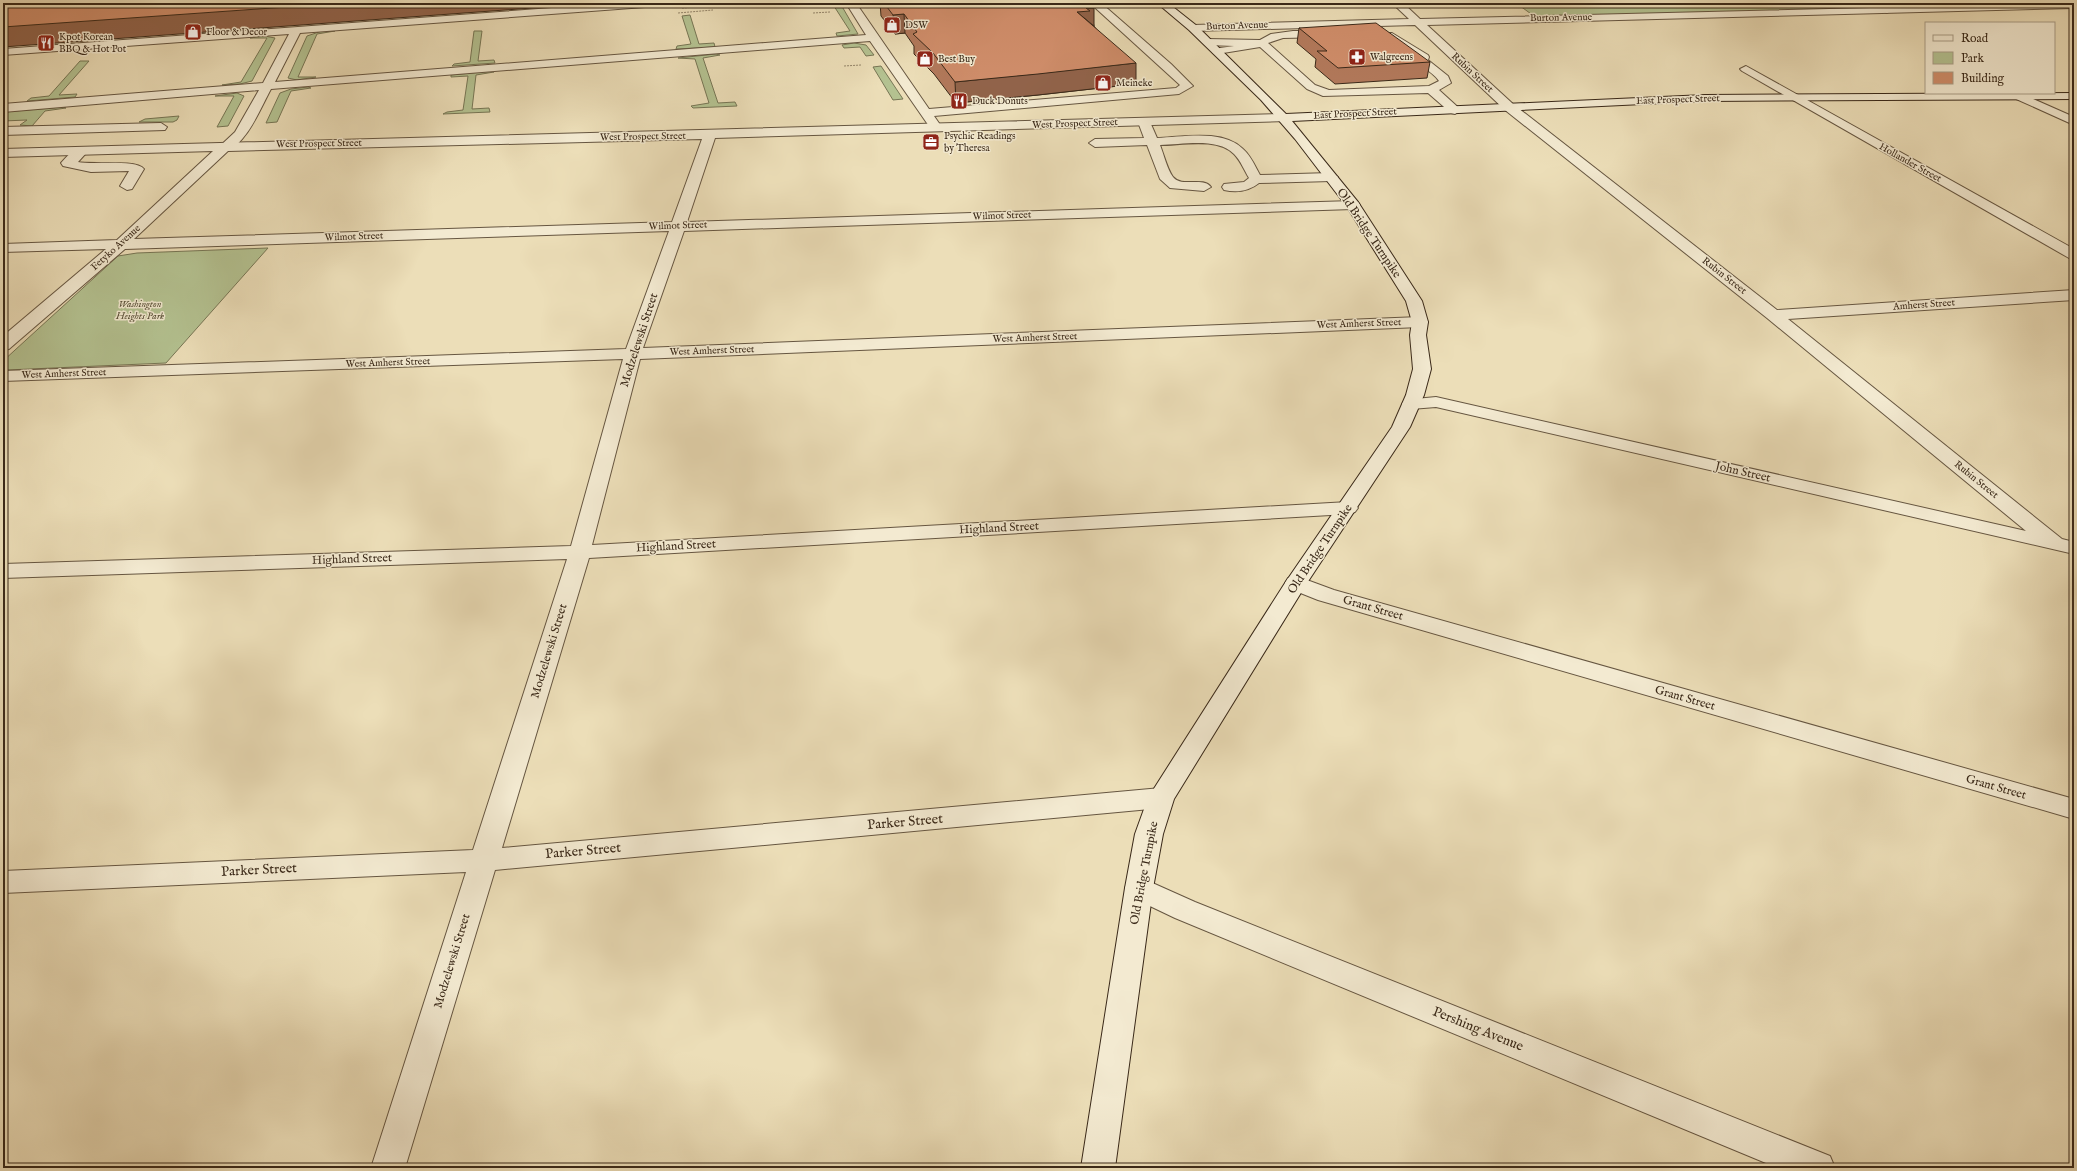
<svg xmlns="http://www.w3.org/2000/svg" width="2077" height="1171" font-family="'IM FELL English',serif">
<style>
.green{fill:#b4c291;stroke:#777655}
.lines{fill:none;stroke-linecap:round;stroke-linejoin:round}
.lane-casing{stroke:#665641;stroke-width:2}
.street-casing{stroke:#665641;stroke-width:2}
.secondary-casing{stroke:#3a2919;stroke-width:2}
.path{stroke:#3a2919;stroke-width:1;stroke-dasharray:0.5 1;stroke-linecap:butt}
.lane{fill:#f3ead1;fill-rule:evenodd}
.street{fill:#f3ead1;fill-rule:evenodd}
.secondary{fill:#f3ead1;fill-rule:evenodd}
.wall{fill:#b2795b;stroke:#3a2919}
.shaded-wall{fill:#91634a;stroke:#3a2919}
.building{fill:#cf8d6a;stroke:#3a2919}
.labels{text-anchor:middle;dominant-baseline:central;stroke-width:3;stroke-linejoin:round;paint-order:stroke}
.far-street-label{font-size:10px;fill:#3a2919;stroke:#f3ead1}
.far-poi-label{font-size:10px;fill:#3a2919;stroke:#f3ead1;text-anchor:start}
.far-park-label{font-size:10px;font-style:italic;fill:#584f37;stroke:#f3ead1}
.street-label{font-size:12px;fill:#3a2919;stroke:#f3ead1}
.near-street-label{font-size:14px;fill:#3a2919;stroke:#f3ead1}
</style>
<rect width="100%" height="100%" fill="#ecdeb8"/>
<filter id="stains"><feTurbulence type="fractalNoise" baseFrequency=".005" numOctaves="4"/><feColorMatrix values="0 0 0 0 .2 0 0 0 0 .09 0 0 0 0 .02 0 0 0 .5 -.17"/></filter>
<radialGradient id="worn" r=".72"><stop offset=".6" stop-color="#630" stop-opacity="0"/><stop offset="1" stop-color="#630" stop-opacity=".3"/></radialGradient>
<path class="green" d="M832,3H840L858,34L837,36L836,33L850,31Z
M1516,3H1816L1832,12L1538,19Z
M690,15L699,44L714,43L715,47L676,49L677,46L691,44L682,16Z
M322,31H335L317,34L298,77H316L297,80L288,78L307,36Z
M474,31H482L478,61L494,60L495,63L452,66L454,64L470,62Z
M264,36L275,38L252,81L240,84L222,85L241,82L267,38H250Z
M854,43L866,45L874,55L866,56L860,47L844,48L842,45Z
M716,54L720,55L703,58L718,103L735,102L737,106L693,108L691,106L709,103L695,59L678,58Z
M80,61H89L59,95L77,94L75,97L27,101L31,98L49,96Z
M881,66L903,99L893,100L873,67Z
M491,71L494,72L476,75L472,109L489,108L490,112L443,114L447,112L463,110L468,76L451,77V75Z
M308,87L311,88L291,91L277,122L266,123L280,93L291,89Z
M237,93L244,96L228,126L217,127L234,96H215Z
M63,107L66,108L45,111L32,126L20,125L27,120L3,121V112Z
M179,116L177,120L173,122H139L145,119Z
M268,248L166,363L7,370L3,366V361L118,256L137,253Z"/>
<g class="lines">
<g class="lane-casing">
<path id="lane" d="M619,3H663L658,6L300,33L275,82L866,35L846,3H856L929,109L1176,88L1180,85L1090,3H1101L1171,64L1193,86L1179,94L934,116L941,126L935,130L931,129L870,41L271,89C261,107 246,146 225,151L219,147L235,132L259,90L3,112V104L263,83L289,34L3,55V49Z
M1865,3H1878L1892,10L1887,13Z
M1293,31H1328L1333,34L1328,37L1283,38L1268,43L1315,85L1329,90L1429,86L1439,81C1436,76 1425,68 1419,64C1411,60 1403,62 1397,53L1402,50L1416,57L1383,35L1384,33H1392L1428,55L1429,57L1428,60L1448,76L1451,83L1439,90L1461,110L1455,114L1451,113L1428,93L1323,96L1307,89L1260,47L1217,54L1213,53L1212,51L1213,49L1234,46L1207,45L1202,42L1207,39L1260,40L1271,34Z
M1144,118L1150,122L1157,138C1183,137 1223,129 1243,149C1251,156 1255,166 1260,175L1331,173L1338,177L1331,181L1259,183C1249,191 1237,193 1224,190L1222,187L1224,184L1244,182L1249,178C1244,170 1241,161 1234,154C1217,137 1182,145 1160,145C1164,155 1167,169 1173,177C1182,188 1203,176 1211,187L1204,191L1170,188L1160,179L1147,145L1095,147L1089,143L1095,139L1144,138L1138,122Z
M161,123L167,127L165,130L3,135V127Z
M82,147L88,151L78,162C92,165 136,159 144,169L132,189L127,190L120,186L129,171L91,172L63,166L61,163C66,157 74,149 82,147Z"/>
</g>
<g class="street-casing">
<path id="street" d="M1392,3H1403L1420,19L2074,3V8L1427,25L1513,104L1777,310L2074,290V300L1788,319L2062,539L2074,542V554L1436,407L1411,409L1405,408L1402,404L1405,400L1436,397L2026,531L1767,318L1505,110L1415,25L1193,31L1188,28L1193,25L1409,19Z
M1746,66L2074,249V259L2069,258L1742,71L1740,69Z
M2016,93L2022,94L2074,117V125L2014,98L2012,96Z
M1283,114L1289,118L1287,121L715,138L687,222L1353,201L1358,202L1360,205L1358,208L1353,209L684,231L643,348L1420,317L1426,319L1428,322L1426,325L1420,327L640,359L592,545L1348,502L1355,504L1358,508L1355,512L1348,514L589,558L502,848L1161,788L1170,791L1174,798L1170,805L1161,808L495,870L405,1168H371L466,872L3,893V871L473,850L567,559L3,578V564L571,546L623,359L3,381V371L626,349L669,231L125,249L9,349L3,350V336L106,249L3,252V244L117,240L213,151L3,157V149ZM702,139L672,222L134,239L228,151Z
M1296,576L1334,590L2074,799V819L1318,600L1288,588L1285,583L1288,578Z
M1139,877L1195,902L1830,1156L1835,1168H1778L1175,918L1129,896L1125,888L1129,880Z"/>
</g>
<g class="secondary-casing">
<path id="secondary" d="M1157,3H1168L1197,26L1286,114L1705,95L2074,93V99L1705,101L1292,121L1358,202L1422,301L1428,322L1426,335L1431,369L1424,395L1410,427L1307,583L1174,799L1163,834L1153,888L1115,1168H1081L1125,888L1135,834L1148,798L1285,583L1392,427L1406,395L1413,369L1410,335L1412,322L1406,301L1347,207L1295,139L1261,100L1189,30Z"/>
</g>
<path class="path" d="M682,8L712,6
M678,13L713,10
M813,13L830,12
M844,66L861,65"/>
<use href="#lane" class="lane"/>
<use href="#street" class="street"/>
<use href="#secondary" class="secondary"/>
</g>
<path class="wall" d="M880,3H1089L1094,26L1136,84L1038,95L956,103L934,74L914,54V46L905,33L895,34L881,16Z
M1299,28L1430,62L1427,78L1335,84L1315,67L1316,59L1297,43Z"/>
<path class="shaded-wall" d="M76,3H600L3,47V27L75,4Z
M1086,8H1094V26L1077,12Z
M904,14L905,33L895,34L893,15Z
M1136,63V84L1038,95L956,103L955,82Z"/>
<path class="building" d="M3,3H76L75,4L87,3H343L3,27Z
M884,3H1089L1094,8H1086L1090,11L1077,12L1136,63L1038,74L955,82L933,53L913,34L917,32L904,14L893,15Z
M1376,23L1430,62L1338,68L1317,51H1327L1299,28Z"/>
<defs>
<g id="shop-square" transform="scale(0.9)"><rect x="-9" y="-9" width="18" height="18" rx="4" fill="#8f2418" stroke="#f3ead1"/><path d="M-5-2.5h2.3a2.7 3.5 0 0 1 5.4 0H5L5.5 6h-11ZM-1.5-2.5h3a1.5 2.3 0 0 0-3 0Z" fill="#fff"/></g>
<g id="restaurant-square" transform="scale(0.9)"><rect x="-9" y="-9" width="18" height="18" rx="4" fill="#8f2418" stroke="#f3ead1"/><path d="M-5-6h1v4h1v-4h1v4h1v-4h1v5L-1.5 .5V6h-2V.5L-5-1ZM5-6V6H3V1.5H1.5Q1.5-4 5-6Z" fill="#fff"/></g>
<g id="pharmacy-square" transform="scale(0.9)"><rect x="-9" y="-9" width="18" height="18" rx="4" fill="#8f2418" stroke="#f3ead1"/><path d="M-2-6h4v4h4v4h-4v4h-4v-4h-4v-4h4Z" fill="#fff"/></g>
<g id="office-square" transform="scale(0.9)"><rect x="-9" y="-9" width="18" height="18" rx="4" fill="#8f2418" stroke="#f3ead1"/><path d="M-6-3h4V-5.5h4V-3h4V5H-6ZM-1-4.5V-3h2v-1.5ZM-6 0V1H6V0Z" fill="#fff"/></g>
</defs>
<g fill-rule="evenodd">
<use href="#shop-square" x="892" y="25"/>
<use href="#shop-square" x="193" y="32"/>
<use href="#restaurant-square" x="46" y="43"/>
<use href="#pharmacy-square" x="1357" y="57"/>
<use href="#shop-square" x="925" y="59"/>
<use href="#shop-square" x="1103" y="83"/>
<use href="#restaurant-square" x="959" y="101"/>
<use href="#office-square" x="931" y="142"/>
</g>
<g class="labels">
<g class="far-street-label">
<text transform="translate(1561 18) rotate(-1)">Burton Avenue</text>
<text transform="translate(1237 26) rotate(-2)">Burton Avenue</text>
<text transform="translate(1472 73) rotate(43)">Rubin Street</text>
<text transform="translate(1678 100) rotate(-2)">East Prospect Street</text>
<text transform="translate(1355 114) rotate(-3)">East Prospect Street</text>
<text transform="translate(1075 124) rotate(-2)">West Prospect Street</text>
<text transform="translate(643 137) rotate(-1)">West Prospect Street</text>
<text transform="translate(319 144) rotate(-1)">West Prospect Street</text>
<text transform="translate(1910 163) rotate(29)">Hollander Street</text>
<text transform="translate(1002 216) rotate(-2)">Wilmot Street</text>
<text transform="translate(678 226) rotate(-2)">Wilmot Street</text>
<text transform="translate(354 237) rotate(-2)">Wilmot Street</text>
<text transform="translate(116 248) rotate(-42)">Fetyko Avenue</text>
<text transform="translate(1724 276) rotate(38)">Rubin Street</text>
<text transform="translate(1924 305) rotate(-4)">Amherst Street</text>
<text transform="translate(1359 324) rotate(-2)">West Amherst Street</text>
<text transform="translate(1035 338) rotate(-2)">West Amherst Street</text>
<text transform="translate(712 351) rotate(-2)">West Amherst Street</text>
<text transform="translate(388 363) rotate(-2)">West Amherst Street</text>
<text transform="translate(64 374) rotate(-2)">West Amherst Street</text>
<text transform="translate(1976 480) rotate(39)">Rubin Street</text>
</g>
<g class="far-poi-label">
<text x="905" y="25">DSW</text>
<text x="206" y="32">Floor &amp; Decor</text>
<text x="59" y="37">Kpot Korean<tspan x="59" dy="12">BBQ &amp; Hot Pot</tspan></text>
<text x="1370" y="57">Walgreens</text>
<text x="938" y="59">Best Buy</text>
<text x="1116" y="83">Meineke</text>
<text x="972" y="101">Duck Donuts</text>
<text x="944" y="136">Psychic Readings<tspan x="944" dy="12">by Theresa</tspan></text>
</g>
<g class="far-park-label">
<text x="140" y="304">Washington<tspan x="140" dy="12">Heights Park</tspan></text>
</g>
<g class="street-label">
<text transform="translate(1369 233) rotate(56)">Old Bridge Turnpike</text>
<text transform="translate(639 340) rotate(-72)">Modzelewski Street</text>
<text transform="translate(1743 472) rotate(13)">John Street</text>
<text transform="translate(999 528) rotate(-3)">Highland Street</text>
<text transform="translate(676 546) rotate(-3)">Highland Street</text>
<text transform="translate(1320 549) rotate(-56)">Old Bridge Turnpike</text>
<text transform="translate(352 559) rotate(-2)">Highland Street</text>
<text transform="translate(1373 608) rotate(16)">Grant Street</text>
<text transform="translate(549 651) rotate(-73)">Modzelewski Street</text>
<text transform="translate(1685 698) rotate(16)">Grant Street</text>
<text transform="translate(1996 787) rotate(16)">Grant Street</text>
<text transform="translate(1144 873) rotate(-79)">Old Bridge Turnpike</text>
<text transform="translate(452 961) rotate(-73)">Modzelewski Street</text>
</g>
<g class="near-street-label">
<text transform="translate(905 822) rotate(-5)">Parker Street</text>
<text transform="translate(583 851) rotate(-5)">Parker Street</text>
<text transform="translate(259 870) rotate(-3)">Parker Street</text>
<text transform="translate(1478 1029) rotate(22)">Pershing Avenue</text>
</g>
</g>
<rect width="2077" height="1171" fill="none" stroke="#ecdeb8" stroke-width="16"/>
<rect x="4" y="4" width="2069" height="1163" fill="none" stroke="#3a2919" stroke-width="2"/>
<rect x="8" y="8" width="2061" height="1155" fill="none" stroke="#3a2919"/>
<rect x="1925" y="22" width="130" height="72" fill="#f3ead1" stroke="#a99d87"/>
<rect x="1933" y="35" width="20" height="6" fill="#f3ead1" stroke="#a99d87"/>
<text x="1961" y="42" font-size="12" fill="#3a2919">Road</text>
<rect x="1933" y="52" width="20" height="12" fill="#b4c291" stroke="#a99d87"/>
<text x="1961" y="62" font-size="12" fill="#3a2919">Park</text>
<rect x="1933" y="72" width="20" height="12" fill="#cf8d6a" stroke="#a99d87"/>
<text x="1961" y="82" font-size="12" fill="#3a2919">Building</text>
<rect width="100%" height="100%" filter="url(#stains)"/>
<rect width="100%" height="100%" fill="url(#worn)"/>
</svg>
